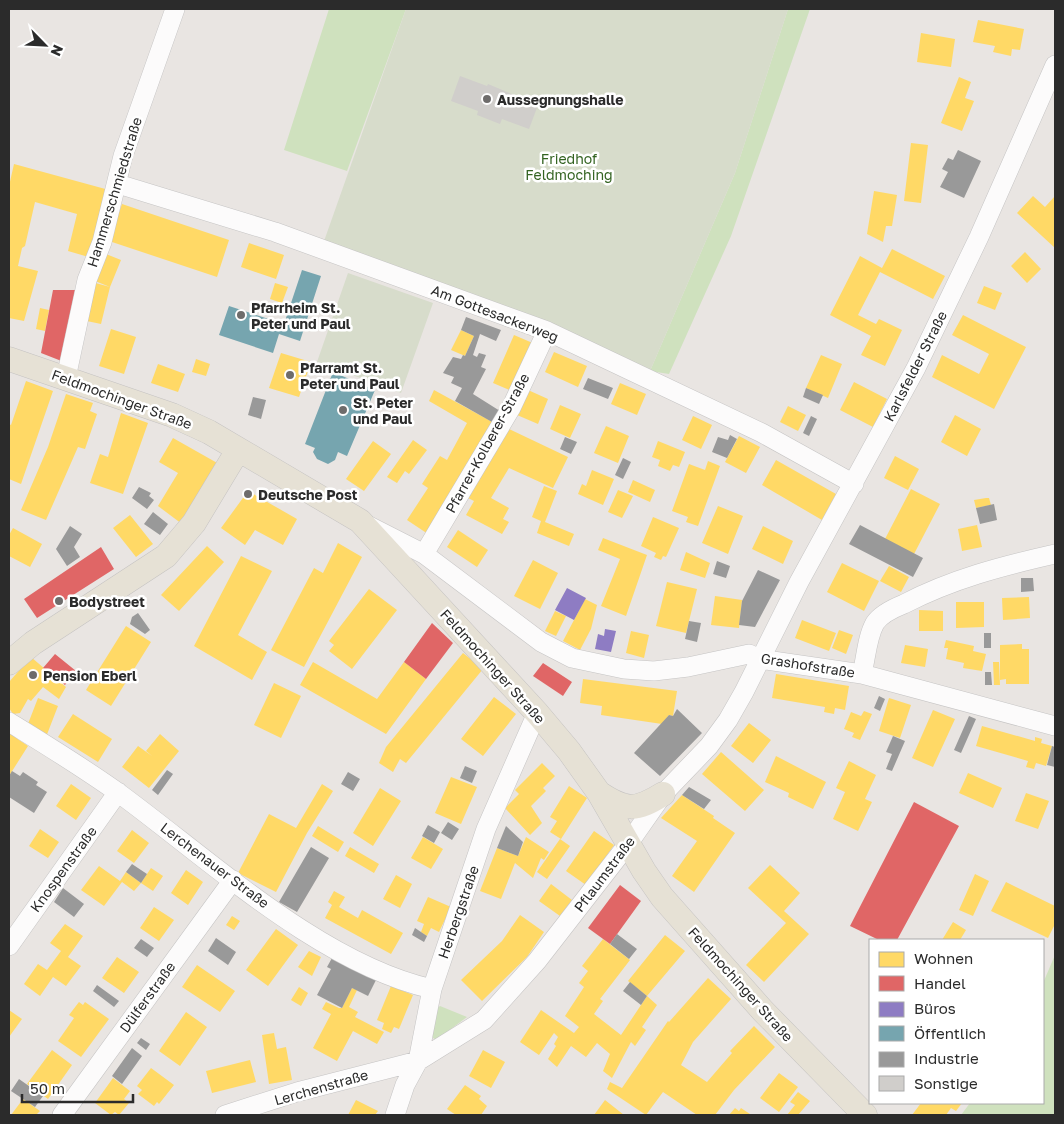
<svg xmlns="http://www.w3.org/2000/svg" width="1064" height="1124" font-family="'Golos Text',sans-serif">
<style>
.green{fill:#cfe1be}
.cemetery{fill:#d7dccb}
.homes{fill:#ffd966}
.shops{fill:#e06666}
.offices{fill:#8e7cc3}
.public{fill:#76a5af}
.industry{fill:#999}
.building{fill:#d0cecb}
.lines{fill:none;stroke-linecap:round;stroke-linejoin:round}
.minor-casing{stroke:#c5c4c4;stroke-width:20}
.major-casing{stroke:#c5c3c2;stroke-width:25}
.minor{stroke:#fcfbfb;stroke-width:19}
.major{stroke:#e6e1d5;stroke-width:24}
.poi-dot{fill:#6e6c6b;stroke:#fff;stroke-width:2}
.labels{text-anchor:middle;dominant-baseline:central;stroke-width:5;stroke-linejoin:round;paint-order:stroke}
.poi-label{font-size:14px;font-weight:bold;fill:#2b2b2b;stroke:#fff;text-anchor:start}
.park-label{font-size:14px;fill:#336321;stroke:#fff}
.street-label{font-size:14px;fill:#2b2b2b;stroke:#fff}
</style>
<rect width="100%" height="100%" fill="#e9e5e2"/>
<path class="green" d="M329,9H406L347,171L284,150Z
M788,9H810L731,236L669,374L650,371L735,173Z
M1055,955V1115H961L970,1103H1043V983Z
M440,1006L467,1017L436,1040L432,1037L437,1008Z"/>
<path class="cemetery" d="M406,9H788L735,173L650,371L323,244Z
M348,273L433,303L401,393L317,362Z"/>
<path class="homes" d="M978,20L1024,29L1020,50L1012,49L1011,56L993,52L995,46L973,42Z
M921,33L955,39L951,67L917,62Z
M959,77L971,82L965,98L974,101L962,131L941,123Z
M911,143L928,145L921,203L904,201Z
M14,164L109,190L92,258L68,251L77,214L35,202L25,246L22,248L18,266L38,271L24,321L9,318V186Z
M874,191L897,195L892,226H886L883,242L867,234Z
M1033,196L1045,207L1055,196V248L1017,213Z
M122,204L229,240L217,277L109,241Z
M249,243L284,255L276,279L241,267Z
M892,249L945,276L933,299L880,272L858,315L876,324L879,319L902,330L885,366L861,355L871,336L830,315L860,256L882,268Z
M1025,252L1041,269L1027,283L1011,266Z
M106,254L121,260L110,287L101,324L82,320L92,282L110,287L95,281Z
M275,283L288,287L282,303L270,299Z
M984,286L1002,293L995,310L977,303Z
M40,308L49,310L45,331L36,329Z
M963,315L1026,347L994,409L932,377L942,355L979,374L989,354L952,335Z
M111,329L136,337L124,374L99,366Z
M461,330L474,336L465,356L451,350Z
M514,335L535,344L514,392L493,383Z
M554,352L587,366L578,387L545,372Z
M281,353L311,362L299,397L269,388Z
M821,355L842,364L828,398L806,388Z
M196,359L210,364L206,376L192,372Z
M158,364L185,374L178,392L151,383Z
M26,381L53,391L21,484L9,479V424L11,425Z
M854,382L887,399L873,427L840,410Z
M620,383L646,394L637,415L611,404Z
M434,390L496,424L428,534L407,520L428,488L422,484L440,456L447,460L467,423L429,401Z
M528,390L548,399L538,424L517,415Z
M66,394L93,403L90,411L97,414L85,449L78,447L46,520L21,510L48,447Z
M560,405L581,414L570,438L550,429Z
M788,406L806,415L798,431L780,422Z
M121,413L148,423L123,494L90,483L100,454L108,457Z
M955,415L981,429L967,456L941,442Z
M693,416L712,425L701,449L682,440Z
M606,426L629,436L618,463L594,453Z
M507,428L568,457L553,488L509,468L491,498L509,508L503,519L509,522L502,534L466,515L474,501L466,497Z
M739,436L760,447L746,473L725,462Z
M173,438L219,464L182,524L158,506L178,473L159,462Z
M413,440L427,450L409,474L405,471L397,483L387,477Z
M373,441L391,454L364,491L346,479Z
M658,441L685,452L679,467L673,465L670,471L658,466L660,460L652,457Z
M895,456L919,469L908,490L884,478Z
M776,460L836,494L822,520L762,485Z
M708,461L720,466L698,526L686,522L688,517L672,511L689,464L705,470Z
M592,470L614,479L603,505L578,494L582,484L586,486Z
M633,480L655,490L650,502L628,492Z
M544,486L557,491L545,522L574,534L569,546L537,533L541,521L532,517Z
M911,489L940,504L914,554L885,539Z
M618,490L633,496L622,518L608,512Z
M248,491L297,519L283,545L255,530L245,545L221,528Z
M986,498H989L991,505L976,508L974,500Z
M718,506L743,516L728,554L702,543Z
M130,515L153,544L136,557L113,528Z
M653,517L679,528L666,557L663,556L661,560L654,557L656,553L641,546Z
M977,525L982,547L962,551L958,529Z
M763,526L793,541L783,564L752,549Z
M13,528L42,544L30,567L9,556V535Z
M458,530L488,550L477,567L447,547Z
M603,538L647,555L626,616L601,606L620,559L598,550Z
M338,543L362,557L304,667L271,650L314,568L323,573Z
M207,546L224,562L179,611L161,595Z
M686,552L710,563L705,578L680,570Z
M241,556L272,571L238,635L267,652L252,680L194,646Z
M533,560L558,573L540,609L514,596Z
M842,563L879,581L864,611L827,592Z
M889,566L909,577L901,592L880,581Z
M667,582L697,589L686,633L656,626Z
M369,589L397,610L352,669L329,651L334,645L329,641Z
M715,596L742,600L739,628L711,625Z
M1029,597L1030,618L1003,620L1002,598Z
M585,599L597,605L591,629L580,650L563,641Z
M956,602H984V627L956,628Z
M919,610L943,611V631H919Z
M555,611L566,616L556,636L545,631Z
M802,620L836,633L829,651L795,638Z
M126,626L151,642L111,706L86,690Z
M839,630L853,635L846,654L832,648Z
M631,631L649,635L644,658L626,653Z
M946,640L974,646L973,651L986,654L982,671L963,668L964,663L946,659L948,648H944Z
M1022,644V649H1029V684H1006V679L1000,680V645Z
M905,645L928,649L925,667L901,663Z
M463,653L483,669L406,763L400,759L393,772L379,763L386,747Z
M31,657L66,687L59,699L43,687L31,701L28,699L20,713L13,714L9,708V682Z
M313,662L377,699L404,662L426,679L386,734L300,685Z
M993,662H999L1000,685H994Z
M776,674L849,686L845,710L835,708L834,714L824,712L825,707L772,698Z
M583,679L677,691L673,716L669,715L662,724L601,715L602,706L580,703Z
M274,683L301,696L281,738L254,725Z
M494,697L516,714L483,756L461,739Z
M38,698L58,706L46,737L26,729Z
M889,698L911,705L900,738L879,731Z
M933,710L955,719L933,767L912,758Z
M864,711L872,714L860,740L852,737L854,733L844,729L851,712L861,716Z
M73,714L112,739L98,762L58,737Z
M749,723L771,740L753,763L731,746Z
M982,726L1035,741V737L1042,739L1041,743L1052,746L1046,766L1036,763L1034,769L1026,767L1028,761L976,746Z
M9,733L28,746L9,776Z
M160,734L179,751L149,788L122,767L138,746L152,756L146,751Z
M721,752L764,790L745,811L702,774Z
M776,756L826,782L813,809L788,797L789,793L765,782Z
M849,761L876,775L865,799L872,802L858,831L833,819L845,792L836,788Z
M542,763L555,776L543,788L546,791L531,806L542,823L530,835L505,808L519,794L515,790Z
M968,773L1002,788L993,808L959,793Z
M451,777L477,787L461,824L435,813Z
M71,784L91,798L76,820L56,806Z
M322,784L333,791L307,833L276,892L238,873L269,814L296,828Z
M569,786L587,798L561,839L550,832L557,821L550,817Z
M380,788L401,801L373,846L353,833Z
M1026,793L1049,801L1038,829L1015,821Z
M682,795L714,816L713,818L735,833L694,892L672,876L697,841L661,818Z
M318,826L344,842L338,852L312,836Z
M40,829L59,842L48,858L29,846Z
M132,830L149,843L134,863L117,851Z
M594,831L614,845L586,885L566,871Z
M423,837L443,849L431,869L411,858Z
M526,837L549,852L544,860L541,858L533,878L515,863L501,899L480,891L497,848L518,856Z
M560,839L570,846L547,879L537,872Z
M350,847L379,864L374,873L345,856Z
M770,865L800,893L784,911L809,934L764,982L746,965L786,923L748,888Z
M99,866L120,881L126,872L141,883L134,891L122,882L104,906L81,890Z
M151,868L163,876L153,891L141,883Z
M186,870L203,882L188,905L171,893Z
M975,874L989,881L973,916L959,910Z
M396,875L412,884L400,908L383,899Z
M1006,882L1055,906V924L1048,938L991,911Z
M551,884L572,900L560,916L539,901Z
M334,891L345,897L339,907L358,918L362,910L403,933L391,954L325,918L332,905L328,902Z
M428,897L451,907L439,932L431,928L427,936L421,932L424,924L417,921Z
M154,907L174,920L159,941L140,928Z
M520,915L544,932L527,957L482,1001L461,980L502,941Z
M232,916L240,921L234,930L226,925Z
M953,922L966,930L960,940H942Z
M65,924L83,936L68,957L81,966L66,986L53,977L40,996L24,984L38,964L47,970L61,951L50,943Z
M276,929L298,945L268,986L246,970Z
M665,935L685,951L647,996L657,1005L642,1027L646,1030L635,1046L631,1042L612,1078L603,1071L610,1054L597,1043L586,1057L571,1046L557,1067L548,1059L556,1046L554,1044L558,1037L554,1033L539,1055L520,1042L541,1010L574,1033L579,1027L565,1016L584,987L579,983L588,971L582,966L603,939L630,960L600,999L603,1001L594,1014L621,1035L647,996L628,981Z
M309,951L321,957L312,976L298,967Z
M117,957L139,972L124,993L102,978Z
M197,965L235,991L220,1012L182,987Z
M708,978L731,999L693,1042L681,1065L707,1082L732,1053L730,1051L754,1026L775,1047L734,1090L715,1115H697L663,1092L646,1115L607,1089L610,1082L622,1088L668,1021L669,1022Z
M391,986L413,995L399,1029L394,1027L391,1033L382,1029L384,1023L377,1020Z
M299,987L308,993L301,1006L291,1000Z
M352,988L357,990L349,1007L358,1012L355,1017L384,1032L377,1044L353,1031L337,1061L313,1048L331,1014L322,1009L326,1002L339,1008H342Z
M79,1002L83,1005L85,1002L109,1019L81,1057L58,1041L74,1018L69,1015Z
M9,1010L22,1019L9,1037Z
M186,1012L207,1027L180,1066L159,1051Z
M274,1033L277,1049L286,1047L292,1080L269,1084L262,1035Z
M52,1050L72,1065L48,1099L27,1084Z
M483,1050L505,1062L491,1088L469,1076Z
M250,1060L256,1082L212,1093L206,1071Z
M151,1068L174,1085L159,1104L157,1102L154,1106L138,1094L142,1090L137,1086Z
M779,1073L798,1087L779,1112L760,1098Z
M113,1078L130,1091L124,1099L129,1103L119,1115L115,1112L111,1115L95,1103Z
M465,1085L481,1096L479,1099L487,1106L481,1115H456L447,1109Z
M798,1092L810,1101L798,1115H787L795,1105L790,1102Z
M23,1099L40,1111L36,1115H11Z
M356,1100L378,1111L375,1115H348Z
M605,1100L624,1115H594Z
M921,1103H962L956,1111L951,1108L946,1115H912Z
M735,1108L739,1111L741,1108L750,1114L729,1115Z"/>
<path class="shops" d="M53,290H78L64,362L41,353Z
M101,547L114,569L37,618L24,599Z
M432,623L453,643L426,679L404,662Z
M55,654L76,671L65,685L43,668Z
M543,663L572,682L563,696L533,676Z
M914,802L959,826L897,940H879L850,926Z
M620,885L641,901L610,944L588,928Z"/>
<path class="offices" d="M567,588L586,598L574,620L555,610Z
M605,629L616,631L611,652L595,649L598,634L604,636Z"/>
<path class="public" d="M302,270L321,276L300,341L279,334L273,353L219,335L229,306L284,324Z
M333,372L375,390L347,456L338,452L335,460L328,464L317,459L313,452L315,448L305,444Z"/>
<path class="industry" d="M958,150L981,161L964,198L940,187L948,172L942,169L948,158L953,160Z
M466,317L501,330L496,341L480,334L473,355L477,357L479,353L486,355L481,367L486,369L473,394L500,411L492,422L455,401L462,388L451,383L454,377L443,373L453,357L461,359L463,355L465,356L474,336L461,330Z
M588,378L613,388L608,399L583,389Z
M806,388L823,395L819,404L803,397Z
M253,397L266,400L261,419L248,415Z
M811,416L817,419L809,436L803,433Z
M730,435L737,439L727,458L712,452L718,437L728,440Z
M565,437L577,442L571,454L560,449Z
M623,458L631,462L623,479L615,475Z
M139,487L151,493L149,496L154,500L147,509L132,498Z
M994,504L997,520L980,524L976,508Z
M153,512L168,524L160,535L144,524Z
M860,525L923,558L913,577L849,544Z
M70,526L82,534L74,547L80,557L67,566L56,549Z
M717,561L730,566L726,578L713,574Z
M758,570L780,580L755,627L739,625L742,601Z
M1021,578H1033L1034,591L1021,592Z
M138,613L150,630L145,634L130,624L132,617Z
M689,621L701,623L697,642L685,639Z
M984,633H991V648H984Z
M985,672H991L992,685H985Z
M879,696L885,699L880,711L874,708Z
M677,709L702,733L660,776L634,753L669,715L673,716Z
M969,716L976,719L961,753L954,750Z
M893,736L905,741L892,771L886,769L892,754L886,752Z
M1052,746L1055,747V767L1047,765Z
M465,766L477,771L472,783L460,778Z
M167,770L173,774L158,795L152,790Z
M12,771L20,776L23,772L38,782L36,785L47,792L34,813L9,797V776Z
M348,772L360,779L353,791L341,784Z
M689,787L711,800L704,809L682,795Z
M448,822L459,829L452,840L441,833Z
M428,825L440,832L434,843L422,836Z
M506,826L523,842L518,856L497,848Z
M311,847L329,858L297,912L279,902Z
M132,864L147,874L141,883L126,872Z
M63,888L84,904L74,917L54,902Z
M415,928L427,936L424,942L412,935Z
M617,934L637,949L629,959L610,944Z
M216,938L236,952L228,965L208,951Z
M141,939L154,948L147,957L134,948Z
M332,958L376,980L368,996L352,988L342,1008L317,995L331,969L327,967Z
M630,982L647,996L641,1005L623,991Z
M97,985L119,1001L114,1007L93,991Z
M141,1038L150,1044L146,1050L137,1043Z
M132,1048L142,1056L122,1084L112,1076Z
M19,1079L43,1096L35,1107L11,1091Z"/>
<path class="building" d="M460,76L487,86L488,84L538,105L529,129L502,119L500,124L477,115L478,111L451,101Z"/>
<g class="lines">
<g class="minor-casing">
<path id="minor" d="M118,184L275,232L547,331L762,433L854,484
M66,378L87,280L102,242L123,156L175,9
M367,525L424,554L541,642L572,658L624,669L654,671L688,667L749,654L760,659L862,674L1055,726
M424,554L511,408L547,331
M862,674C866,658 867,637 875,623C881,614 894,608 904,604C952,579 1002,566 1055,554
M9,722C46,745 84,768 120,794C210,860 321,964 432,989
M9,946L118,792
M62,1115L233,880
M225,1115L297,1092L418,1061L484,1020L537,961L628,844L663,794L709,746L728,720L744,692L799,582L916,368L979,237L1055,65
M395,1115L405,1085L418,1061L432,989L486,829L537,713"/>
</g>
<g class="major-casing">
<path id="major" d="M9,359L172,415L209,432L360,521L537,713L569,751L599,793L644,871L662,897L763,1011L865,1115
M9,663L33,643L166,556L194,523L238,450
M599,793C626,811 636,811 663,794"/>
</g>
<use href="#minor" class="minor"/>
<use href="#major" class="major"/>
</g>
<g class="poi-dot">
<circle cx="487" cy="99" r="5"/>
<circle cx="241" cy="315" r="5"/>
<circle cx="290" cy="375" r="5"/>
<circle cx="343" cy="410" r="5"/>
<circle cx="248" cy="494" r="5"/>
<circle cx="59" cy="601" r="5"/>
<circle cx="33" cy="675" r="5"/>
</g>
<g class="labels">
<g class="poi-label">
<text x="497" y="99">Aussegnungshalle</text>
<text x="251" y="307">Pfarrheim St.<tspan x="251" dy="16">Peter und Paul</tspan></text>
<text x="300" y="367">Pfarramt St.<tspan x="300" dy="16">Peter und Paul</tspan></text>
<text x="353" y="402">St. Peter<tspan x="353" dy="16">und Paul</tspan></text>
<text x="258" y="494">Deutsche Post</text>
<text x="69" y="601">Bodystreet</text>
<text x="43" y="675">Pension Eberl</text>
</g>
<g class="park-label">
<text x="569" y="158">Friedhof<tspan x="569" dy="16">Feldmoching</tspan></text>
</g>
<g class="street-label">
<text transform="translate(114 192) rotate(-73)">Hammerschmiedstraße</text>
<text transform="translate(495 313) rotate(21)">Am Gottesackerweg</text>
<text transform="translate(915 366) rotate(-63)">Karlsfelder Straße</text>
<text transform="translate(122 399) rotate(20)">Feldmochinger Straße</text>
<text transform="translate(487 443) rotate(-61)">Pfarrer-Kolberer-Straße</text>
<text transform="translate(808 665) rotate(9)">Grashofstraße</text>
<text transform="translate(493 666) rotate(48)">Feldmochinger Straße</text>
<text transform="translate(215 865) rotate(37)">Lerchenauer Straße</text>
<text transform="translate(63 869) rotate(-54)">Knospenstraße</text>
<text transform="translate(604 874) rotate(-53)">Pflaumstraße</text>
<text transform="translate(458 912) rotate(-71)">Herbergstraße</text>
<text transform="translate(741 984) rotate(48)">Feldmochinger Straße</text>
<text transform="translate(147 997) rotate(-54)">Dülferstraße</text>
<text transform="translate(321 1087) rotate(-16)">Lerchenstraße</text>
</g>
</g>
<rect width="1064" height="1124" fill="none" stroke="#2b2b2b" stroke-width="20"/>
<rect x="869" y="939" width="175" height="165" fill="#ffffff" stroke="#aaaaaa"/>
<rect x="879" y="952" width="25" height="15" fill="#ffd966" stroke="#aaaaaa"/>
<text x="914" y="964" font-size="15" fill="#2b2b2b">Wohnen</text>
<rect x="879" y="976" width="25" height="15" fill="#e06666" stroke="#aaaaaa"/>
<text x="914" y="989" font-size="15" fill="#2b2b2b">Handel</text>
<rect x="879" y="1002" width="25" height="15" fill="#8e7cc3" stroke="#aaaaaa"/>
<text x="914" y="1014" font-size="15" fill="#2b2b2b">Büros</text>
<rect x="879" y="1026" width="25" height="15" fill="#76a5af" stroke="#aaaaaa"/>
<text x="914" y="1039" font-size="15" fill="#2b2b2b">Öffentlich</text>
<rect x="879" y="1052" width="25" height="15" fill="#999999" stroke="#aaaaaa"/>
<text x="914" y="1064" font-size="15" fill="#2b2b2b">Industrie</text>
<rect x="879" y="1076" width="25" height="15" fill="#d0cecb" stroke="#aaaaaa"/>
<text x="914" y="1089" font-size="15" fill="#2b2b2b">Sonstige</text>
<g transform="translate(45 45) rotate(114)" stroke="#ffffff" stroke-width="4" paint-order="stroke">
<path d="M0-4L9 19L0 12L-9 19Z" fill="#2b2b2b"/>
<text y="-8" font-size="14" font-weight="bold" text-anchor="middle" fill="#2b2b2b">N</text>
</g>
<path d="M22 1094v8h111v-8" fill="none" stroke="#2b2b2b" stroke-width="2.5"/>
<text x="30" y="1094" font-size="15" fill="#2b2b2b" stroke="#ffffff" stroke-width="4" paint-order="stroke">50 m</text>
</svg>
